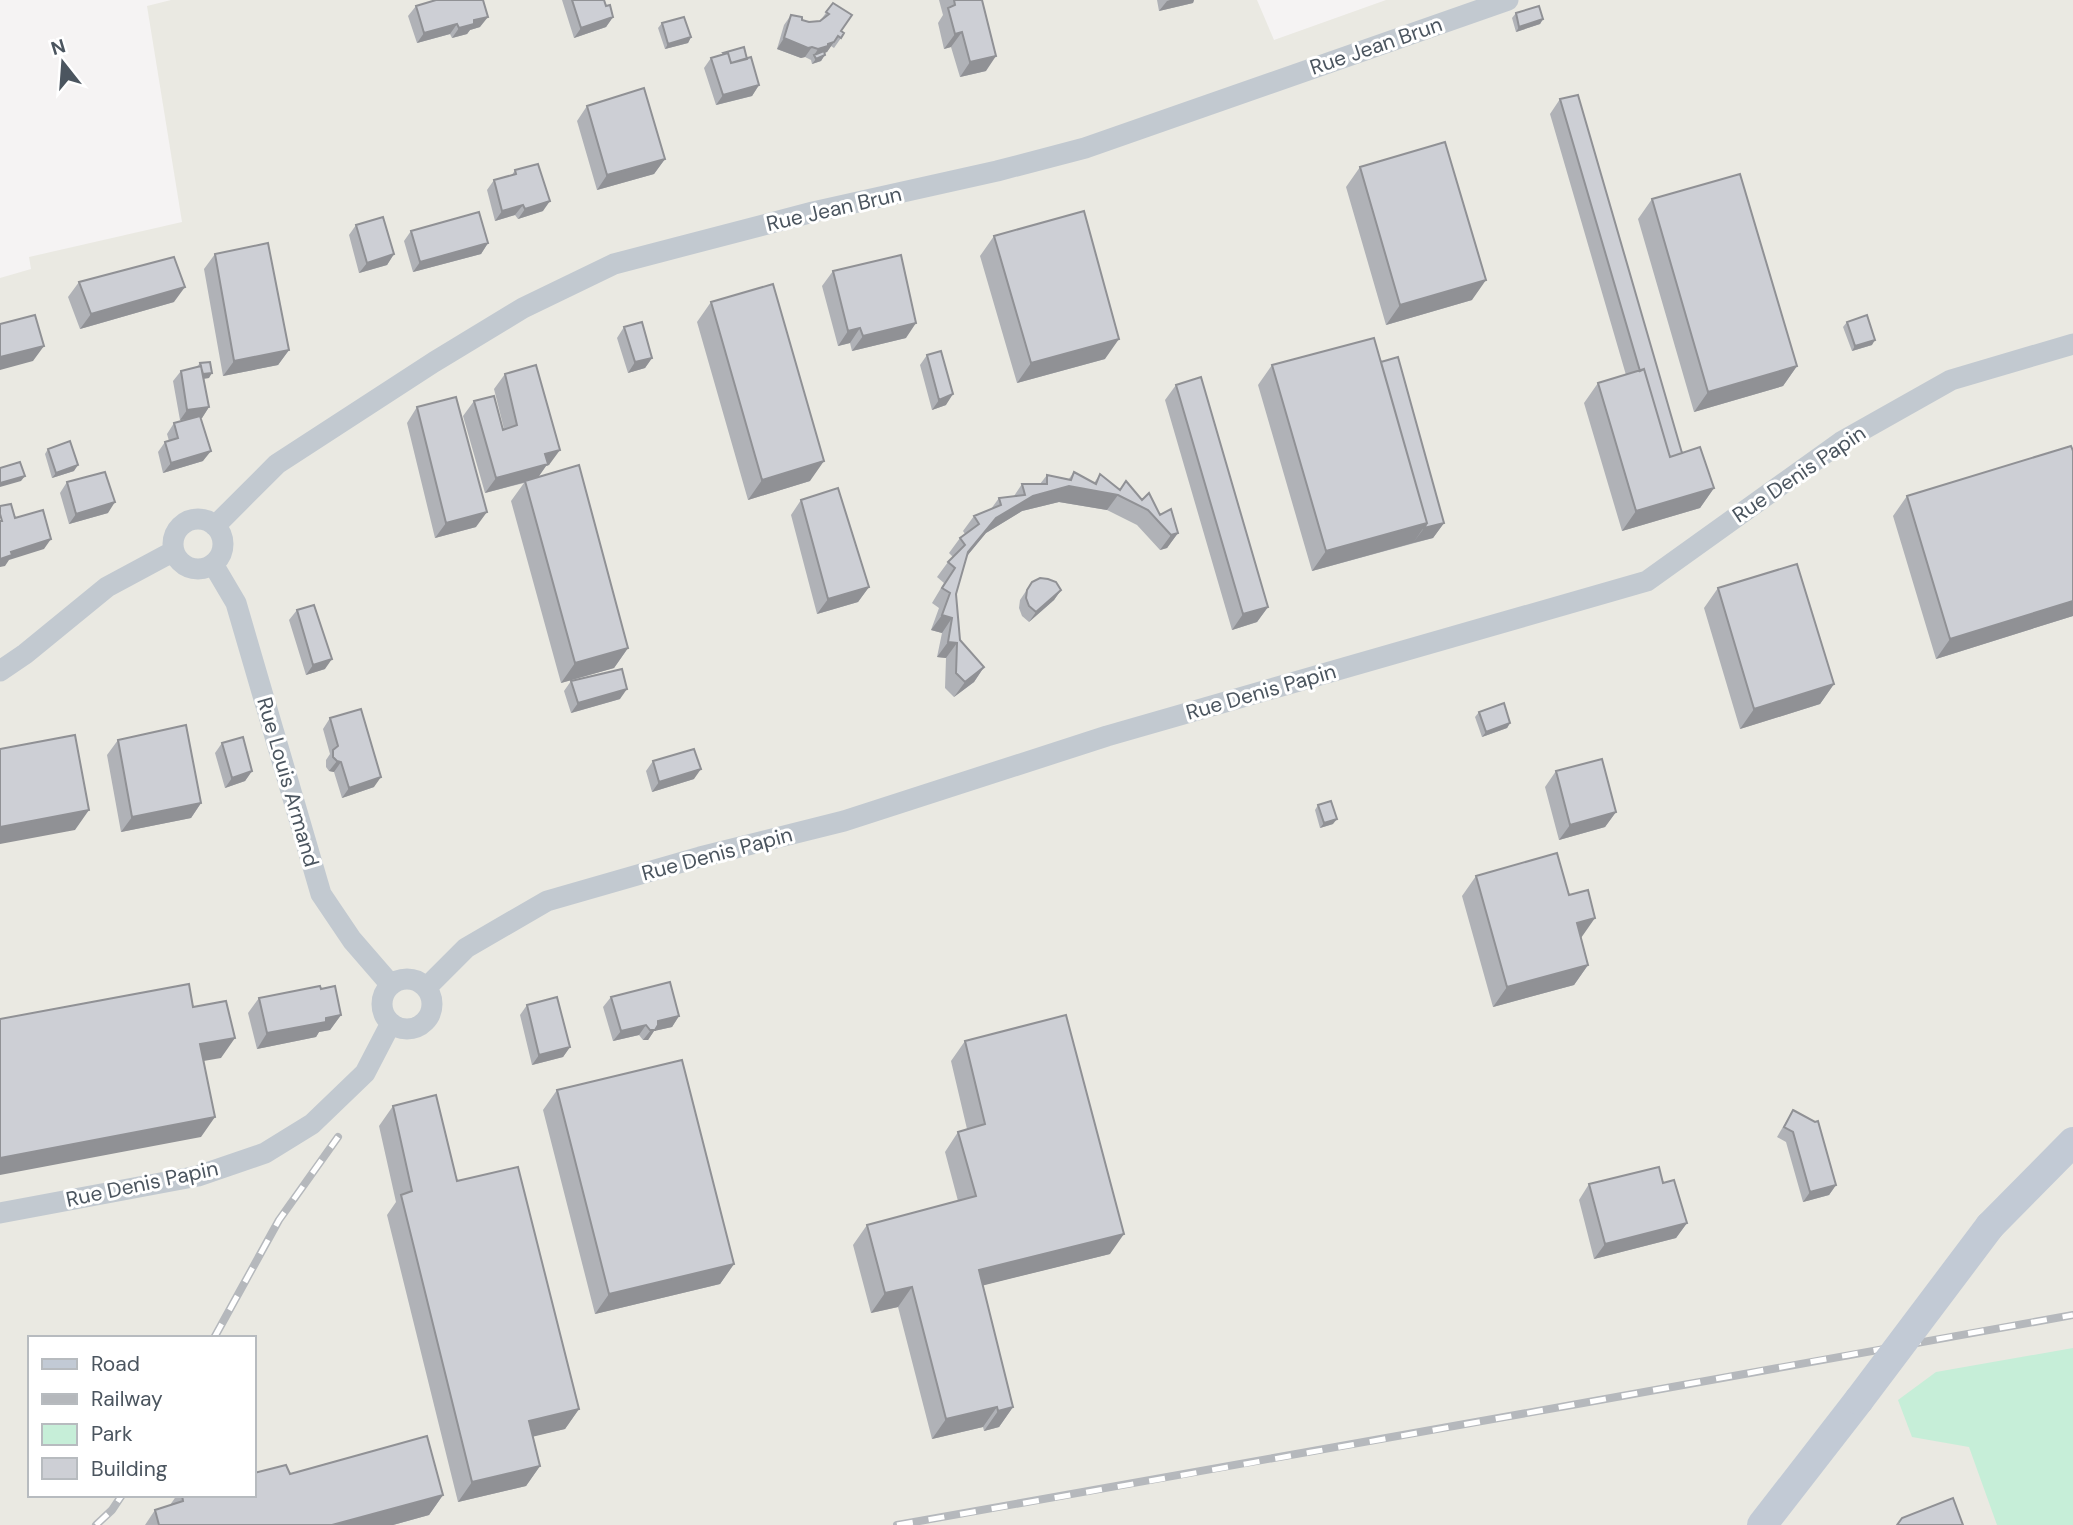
<svg xmlns="http://www.w3.org/2000/svg" width="2073" height="1525" font-family="'DM Sans',sans-serif">
<style>
.commercial{fill:#eae9e2;fill-rule:evenodd}
.green{fill:#c6eed8}
.lines{fill:none;stroke-linecap:round;stroke-linejoin:round}
.street{stroke:#c2c9d0;stroke-width:21}
.secondary{stroke:#c2cad5;stroke-width:30}
.rail-casing{stroke:#b5b8bc;stroke-width:8}
.rail{stroke:#fff;stroke-width:5;stroke-dasharray:16;stroke-linecap:butt}
.secondary-bridge{stroke:#c2cad5;stroke-width:30}
.wall{fill:#b0b2b7}
.shaded-wall{fill:#909195}
.building{fill:#cdcfd5;stroke:#909195;stroke-width:2}
.labels{text-anchor:middle;dominant-baseline:central;stroke-width:6;stroke-linejoin:round;paint-order:stroke}
.street-label{font-size:21px;fill:#4b555f;stroke:#fff}
</style>
<rect width="100%" height="100%" fill="#f5f3f3"/>
<path class="commercial" d="M171,0H1257L1274,40L1386,0H2073V1525H0V278L31,269L29,257L182,222L147,6ZM30,1338H254V1495H30Z"/>
<path class="green" d="M2073,1348V1525H1997L1969,1447L1912,1437L1898,1400L1936,1372Z"/>
<g class="lines">
<path class="street" d="M173 544a25 25 0 1 1 50 0a25 25 0 1 1-50 0Z
M215,526L277,464L434,362L523,308L614,264L813,212L997,171L1085,148L1508,0
M213,564L236,603L321,894L352,940L391,985
M0,671L25,654L107,587L174,551
M382 1004a25 25 0 1 1 50 0a25 25 0 1 1-50 0Z
M426,988L466,948L547,901L700,857L844,821L1107,736L1647,581L1841,442L1951,380L2073,344
M0,1213L198,1176L265,1153L312,1124L365,1073L391,1023"/>
<path class="secondary" d="M1990,1226L2073,1142
M1762,1525L1859,1400"/>
<g class="rail-casing">
<path id="rail" d="M214,1338L279,1220L338,1137
M96,1525L112,1510L122,1495
M897,1525C1289,1458 1681,1384 2073,1315"/>
</g>
<use href="#rail" class="rail"/>
<path class="secondary-bridge" d="M1859,1400L1990,1226"/>
</g>
<path class="wall" d="M562,0H604L606,6L613,17L606,27L574,38Z
M939,0H982L986,71L960,77L951,47L944,49L938,23L943,15Z
M1157,0H1194L1193,3L1159,11Z
M833,3L841,31V38L834,48L831,46L827,52L825,53L821,61L812,64L811,60L805,57L801,58L777,49L784,25L791,15L809,22L820,21Z
M416,6L480,27L470,30L467,34L452,38L450,34L417,43L408,16Z
M1516,13L1543,19L1540,24L1516,32L1512,18Z
M662,23L691,37L688,43L665,49L658,28Z
M723,53L747,59L759,85L752,96L716,105L704,68L711,58L722,55Z
M1560,99L1682,453L1714,488L1700,508L1622,531L1584,403L1598,383L1626,375L1550,114Z
M587,106L665,159L654,174L597,190L577,121Z
M1360,167L1472,300L1386,325L1346,187Z
M515,170L543,211L518,219L515,215L495,221L487,190L494,180L512,175Z
M1652,199L1797,366L1783,386L1694,412L1638,219Z
M356,225L394,254L387,265L359,273L349,235Z
M411,231L488,243L481,254L413,272L404,241Z
M994,236L1105,359L1017,383L980,256Z
M215,254L289,350L278,365L223,376L204,269Z
M833,271L906,338L852,351L850,343L838,346L822,286Z
M79,282L174,302L80,329L68,297Z
M711,302L810,481L748,500L697,322Z
M1847,322L1872,345L1852,351L1843,327Z
M624,327L652,358L645,368L628,373L617,338Z
M927,355L946,405L932,410L920,365Z
M1381,362L1444,523L1433,538L1312,571L1258,385L1272,365Z
M200,363L209,378L204,379L209,407L202,418H200L203,461L163,473L158,452L165,442L169,441L167,434L174,423L191,419L180,420L173,381L181,371L196,368Z
M505,374L549,465L546,466L538,477L628,648L614,668L561,683L511,501L524,483L485,493L463,416L474,401L504,429L494,389Z
M1176,385L1268,607L1257,622L1232,630L1165,400Z
M417,407L476,527L435,538L407,423Z
M48,449L74,471L52,478L45,454Z
M2073,451V616L1936,659L1893,516L1907,496Z
M1074,472L1094,483L1100,474L1120,490L1142,500L1160,515L1178,533L1167,548L1160,550L1137,525L1107,510L1059,502L1022,511L986,533L967,556L956,594L960,640L984,667L974,682L954,697L945,688L946,658L937,657L942,633L931,630L939,608L932,603L944,583L937,577L948,562L953,557L949,553L960,538L965,534L963,531L974,516L991,509L999,498L1014,496L1022,484H1040L1047,475L1068,480Z
M67,482L108,513L69,524L60,493Z
M801,500L869,587L858,602L817,614L791,515Z
M1032,582L1061,590L1054,600L1029,622L1022,616L1019,608L1020,600Z
M1718,588L1834,684L1820,704L1740,729L1704,608Z
M297,610L325,669L306,675L289,620Z
M571,681L620,699L571,713L564,691Z
M1479,712L1510,723L1507,728L1482,737L1475,717Z
M330,718L374,787L342,798L334,772L329,771L326,767V760L330,754L323,729Z
M118,740L201,803L191,818L121,832L107,755Z
M222,743L252,771L245,781L225,788L215,753Z
M653,761L694,779L652,792L646,771Z
M1556,771L1616,812L1605,827L1559,840L1545,787Z
M1318,805L1333,824L1320,828L1315,810Z
M1476,876L1581,938L1588,965L1574,985L1493,1007L1462,896Z
M321,989L341,1015L330,1030L319,1032L316,1037L257,1049L248,1013L259,998Z
M611,997L679,1016L672,1027L654,1031L648,1040H643L639,1035L613,1041L603,1007Z
M527,1005L570,1047L563,1057L532,1065L520,1015Z
M965,1041L1110,1254L983,1285L1013,1407L999,1427L984,1431L983,1427L932,1439L898,1307L871,1313L853,1245L867,1225L958,1201L945,1152L958,1132L967,1129L951,1061Z
M557,1090L734,1264L720,1284L595,1314L543,1110Z
M393,1106L457,1181L579,1409L565,1429L533,1436L540,1466L526,1486L458,1502L387,1215L396,1202L379,1126Z
M1793,1110L1815,1122L1836,1185L1829,1195L1803,1202L1786,1142L1777,1137Z
M1663,1183L1687,1223L1676,1238L1594,1259L1579,1200L1589,1184Z
M290,1474L443,1495L429,1515L393,1525H145L155,1510L170,1505L177,1495H254Z"/>
<path class="shaded-wall" d="M1170,0H1194L1193,3L1159,11L1167,1Z
M488,17L480,27L470,30L467,34L452,38L459,28L474,20Z
M613,17L606,27L574,38L581,28Z
M1543,19L1540,24L1516,32L1519,27Z
M457,24L450,34L417,43L424,33Z
M962,32L951,47L944,49L955,34Z
M691,37L688,43L665,49L668,44Z
M784,38L812,47L805,57L801,58L777,49Z
M834,42L827,52L814,55L811,60L818,49Z
M825,55L821,61L812,64L816,59Z
M996,56L986,71L960,77L970,62Z
M759,85L752,96L716,105L723,95Z
M665,159L654,174L597,190L607,175Z
M550,201L543,211L518,219L525,209Z
M523,205L515,215L495,221L502,211Z
M488,243L481,254L413,272L420,262Z
M394,254L387,265L359,273L367,263Z
M1486,280L1472,300L1386,325L1400,305Z
M185,287L174,302L80,329L91,314Z
M916,323L906,338L852,351L863,336Z
M860,328L850,343L838,346L848,331Z
M1119,339L1105,359L1017,383L1031,363Z
M1875,340L1872,345L1852,351L1855,346Z
M44,346L33,361L0,370V357Z
M289,350L278,365L223,376L234,361Z
M652,358L645,368L628,373L635,362Z
M1797,366L1783,386L1694,412L1708,392Z
M212,373L209,378L198,379L201,374Z
M953,394L946,405L932,410L939,400Z
M209,407L202,418L180,420L187,410Z
M560,450L549,465L546,466L537,479L485,493L496,478L545,454Z
M211,451L203,461L163,473L171,463Z
M824,461L810,481L748,500L762,480Z
M78,465L74,471L52,478L56,473Z
M25,476L21,481L0,487V483Z
M1069,486L1118,495L1107,510L1059,502L1022,511L986,533L957,568L968,552L996,518L1033,496Z
M1714,488L1700,508L1622,531L1636,511Z
M115,502L108,513L69,524L76,514Z
M487,512L476,527L435,538L446,523Z
M1427,523L1413,543L1312,571L1326,551Z
M1444,523L1433,538L1413,543L1424,528Z
M1178,533L1167,548L1160,550L1171,535Z
M51,539L44,549L9,560L5,566L0,567V559L11,552Z
M869,587L858,602L817,614L828,599Z
M1061,590L1054,600L1029,622L1036,612Z
M2073,601V616L1936,659L1950,639Z
M1268,607L1257,622L1232,630L1243,614Z
M942,615L952,618L942,633L931,630Z
M948,642L957,643L946,658L937,657Z
M628,648L614,668L561,683L575,663Z
M332,659L325,669L306,675L313,665Z
M984,667L974,682L954,697L965,682Z
M1834,684L1820,704L1740,729L1754,709Z
M627,689L620,699L571,713L578,703Z
M1510,723L1507,728L1482,737L1486,732Z
M337,761L341,762L334,772L329,771Z
M701,769L694,779L652,792L659,782Z
M252,771L245,781L225,788L232,778Z
M381,777L374,787L342,798L349,788Z
M201,803L191,818L121,832L132,817Z
M89,810L75,830L0,844V827Z
M1616,812L1605,827L1559,840L1570,825Z
M1337,819L1333,824L1320,828L1324,823Z
M1595,918L1581,938L1577,923Z
M1588,965L1574,985L1493,1007L1507,987Z
M341,1015L330,1030L319,1032L316,1037L257,1049L267,1033Z
M679,1016L672,1027L654,1031L648,1040H643L658,1021Z
M646,1025L639,1035L613,1041L621,1031Z
M235,1038L221,1058L186,1064L200,1044Z
M570,1047L563,1057L532,1065L539,1055Z
M215,1117L201,1137L0,1175V1158Z
M1836,1185L1829,1195L1803,1202L1810,1192Z
M1687,1223L1676,1238L1594,1259L1605,1244Z
M1124,1234L1110,1254L965,1290L979,1270Z
M734,1264L720,1284L595,1314L609,1294Z
M912,1287L898,1307L871,1313L885,1293Z
M997,1407L983,1427L932,1439L946,1419Z
M1013,1407L999,1427L984,1431L998,1411Z
M579,1409L565,1429L515,1441L529,1421Z
M540,1466L526,1486L458,1502L472,1482Z
M443,1495L429,1515L393,1525H332Z"/>
<path class="building" d="M436,0H483L488,17L474,20V24L459,28L457,24L424,33L416,6Z
M572,0H604L606,6L610,5L613,17L581,28Z
M954,0H982L996,56L970,62L962,32L955,34L948,8L955,5Z
M833,3L852,15L841,31L844,33L841,38L838,36L834,42L828,44V46L818,49L812,47L808,48L784,38L791,15L802,17V20L809,22L820,21L829,14L826,12Z
M1539,6L1543,19L1519,27L1516,13Z
M684,17L691,37L668,44L662,23Z
M744,47L747,59L731,63L728,53L724,54L723,53Z
M824,51L825,55L816,59L814,55Z
M728,53L731,63L751,57L759,85L723,95L711,58Z
M644,88L665,159L607,175L587,106Z
M1578,95L1682,453L1670,457L1644,369L1640,371L1560,99Z
M1445,142L1486,280L1400,305L1360,167Z
M538,164L550,201L525,209L523,205L502,211L494,180L516,174L515,170Z
M1740,174L1797,366L1708,392L1652,199Z
M1084,211L1119,339L1031,363L994,236Z
M479,212L488,243L420,262L411,231Z
M383,217L394,254L367,263L356,225Z
M268,243L289,350L234,361L215,254Z
M901,255L916,323L863,336L860,328L848,331L833,271Z
M174,257L185,287L91,314L79,282Z
M773,284L824,461L762,480L711,302Z
M35,315L44,346L0,357V324Z
M1867,315L1875,340L1855,346L1847,322Z
M642,322L652,358L635,362L624,327Z
M1374,338L1427,523L1326,551L1272,365Z
M941,351L953,394L939,400L927,355Z
M1398,357L1444,523L1424,528L1427,523L1381,362Z
M210,362L212,373L203,374L200,363Z
M536,365L560,450L545,454L548,464L496,478L474,401L494,396L503,430L517,425L505,374Z
M201,366L209,407L187,410L181,371Z
M1644,369L1670,457L1700,447L1714,488L1636,511L1598,383Z
M1201,377L1268,607L1243,614L1176,385Z
M456,397L487,512L446,523L417,407Z
M200,416L211,451L171,463L165,442L178,438L174,423Z
M70,441L78,465L56,473L48,449Z
M2071,446L2073,451V601L1950,639L1907,496Z
M20,462L25,476L0,483V468Z
M579,465L628,648L575,663L525,481Z
M105,472L115,502L76,514L67,482Z
M1074,472L1096,484L1100,474L1120,490L1126,481L1142,500L1149,493L1160,515L1171,509L1178,533L1171,535L1148,510L1118,495L1069,486L1033,496L996,518L968,552L956,594L960,640L984,667L965,682L956,673L957,643L948,642L952,618L942,615L950,593L942,588L955,568L948,562L965,545L960,538L979,524L974,516L1001,505L999,498L1025,495L1022,484H1047V475L1071,480Z
M838,488L869,587L828,599L801,500Z
M11,504L15,518L43,510L51,539L11,552L12,555L0,559V521H2L0,514V506Z
M1797,564L1834,684L1754,709L1718,588Z
M1040,578L1048,579L1056,582L1061,590L1036,612L1029,606L1026,598L1027,590L1032,582Z
M314,605L332,659L313,665L297,610Z
M622,669L627,689L578,703L571,681Z
M1504,703L1510,723L1486,732L1479,712Z
M361,709L381,777L349,788L341,762L337,761L333,757V750L338,746L330,718Z
M186,725L201,803L132,817L118,740Z
M75,735L89,810L0,827V749Z
M243,737L252,771L232,778L222,743Z
M694,749L701,769L659,782L653,761Z
M1602,759L1616,812L1570,825L1556,771Z
M1331,801L1337,819L1324,823L1318,805Z
M1557,853L1569,895L1588,890L1595,918L1577,923L1588,965L1507,987L1476,876Z
M670,982L679,1016L658,1021V1025L655,1030H650L646,1025L621,1031L611,997Z
M189,984L193,1007L226,1001L235,1038L200,1044L215,1117L0,1158V1019Z
M320,986L321,989L335,986L341,1015L326,1018V1022L267,1033L259,998Z
M557,997L570,1047L539,1055L527,1005Z
M1066,1015L1124,1234L979,1270L1013,1407L998,1411L997,1407L946,1419L912,1287L885,1293L867,1225L976,1196L958,1132L985,1124L965,1041Z
M682,1060L734,1264L609,1294L557,1090Z
M436,1095L457,1181L518,1167L579,1409L529,1421L540,1466L472,1482L401,1195L412,1191L393,1106Z
M1793,1110L1815,1122L1818,1121L1836,1185L1810,1192L1793,1132L1784,1127Z
M1659,1167L1663,1183L1674,1180L1687,1223L1605,1244L1589,1184Z
M427,1436L443,1495L332,1525H159L155,1510L183,1501L182,1495H254V1473L286,1465L290,1474Z
M1953,1498L1963,1525H1897L1902,1518Z"/>
<g class="labels">
<g class="street-label">
<text transform="translate(1376 46) rotate(-19)">Rue Jean Brun</text>
<text transform="translate(834 209) rotate(-13)">Rue Jean Brun</text>
<text transform="translate(1799 474) rotate(-34)">Rue Denis Papin</text>
<text transform="translate(1261 692) rotate(-16)">Rue Denis Papin</text>
<text transform="translate(288 782) rotate(74)">Rue Louis Armand</text>
<text transform="translate(717 854) rotate(-15)">Rue Denis Papin</text>
<text transform="translate(142 1184) rotate(-12)">Rue Denis Papin</text>
</g>
</g>
<rect x="28" y="1336" width="228" height="161" fill="#ffffff" stroke="#b7bbbf" stroke-width="2"/>
<rect x="42" y="1359" width="35" height="10" fill="#c2cad5" stroke="#b7bbbf" stroke-width="2"/>
<text x="91" y="1371" font-size="21" fill="#4b555f">Road</text>
<rect x="42" y="1394" width="35" height="10" fill="#b5b8bc" stroke="#b7bbbf" stroke-width="2"/>
<text x="91" y="1406" font-size="21" fill="#4b555f">Railway</text>
<rect x="42" y="1424" width="35" height="21" fill="#c6eed8" stroke="#b7bbbf" stroke-width="2"/>
<text x="91" y="1441" font-size="21" fill="#4b555f">Park</text>
<rect x="42" y="1458" width="35" height="21" fill="#cdcfd5" stroke="#b7bbbf" stroke-width="2"/>
<text x="91" y="1476" font-size="21" fill="#4b555f">Building</text>
<g transform="translate(63 63) rotate(343)" stroke="#ffffff" stroke-width="5" paint-order="stroke">
<path d="M0-5L12 26L0 18L-12 26Z" fill="#4b555f"/>
<text y="-10" font-size="19" font-weight="bold" text-anchor="middle" fill="#4b555f">N</text>
</g>
</svg>
